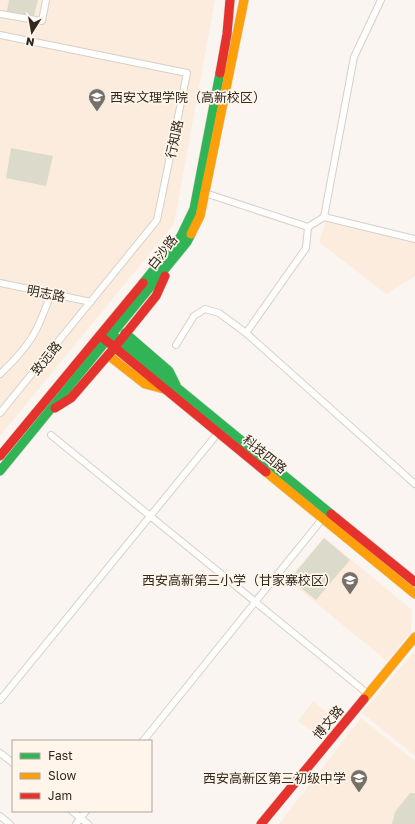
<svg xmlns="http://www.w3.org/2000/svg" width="415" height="824" font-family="'Golos Text','Noto Sans SC',sans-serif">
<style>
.built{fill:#fcecdd}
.green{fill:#dcdbcb}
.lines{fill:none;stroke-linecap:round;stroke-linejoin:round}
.street-casing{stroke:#d7d0c9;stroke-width:8}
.fast-casing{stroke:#d7d0c9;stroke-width:10}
.slow-casing{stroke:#d7d0c9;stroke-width:10}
.jam-casing{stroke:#d7d0c9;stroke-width:10}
.street{stroke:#fefefd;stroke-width:6}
.fast{stroke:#30b455;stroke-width:9}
.slow{stroke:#ff9f0a;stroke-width:9}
.jam{stroke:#e5322d;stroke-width:9}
.labels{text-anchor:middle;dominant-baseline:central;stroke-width:3.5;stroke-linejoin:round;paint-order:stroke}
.poi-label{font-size:13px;fill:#31281e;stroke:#fff5eb;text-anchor:end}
.street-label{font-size:13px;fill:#31281e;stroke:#fff5eb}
</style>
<rect width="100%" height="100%" fill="#faf5f0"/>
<path class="built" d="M0,0H215L174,224L0,436Z
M326,221L415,243V276L386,294L319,242Z
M324,537L412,610L411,632L387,661L288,580Z
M415,650V756L362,713Z
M313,701L329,714L314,733L298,721Z
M361,718L415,761V824H279Z"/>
<path class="green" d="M9,0H38L34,16L7,11Z
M11,148L53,156L46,186L6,178Z
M324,538L350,560L316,600L290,579Z
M410,793H415V824H392L395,812Z"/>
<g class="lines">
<g class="street-casing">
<path id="street" d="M0,14L42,21L46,0
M0,35L187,73L157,220L0,413
M205,193L308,227L324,217L415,239
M324,217L354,57L381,0
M0,283L91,302
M246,333L306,248L308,227
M176,345L194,316L205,309L219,313L246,333L415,484
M0,374C15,360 30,344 38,326C43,315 47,304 51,294
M51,435L368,694
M0,700L218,433
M143,741L323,518
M0,753L13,763
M72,811L88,824
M0,816L10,824
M76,824L86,811"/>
</g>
<g class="fast-casing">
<path id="fast" d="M143,283L181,236L194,209L220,73
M108,331L331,514
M125,333L169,371L176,385
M0,471L187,242L191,234"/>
</g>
<g class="slow-casing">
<path id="slow" d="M191,234L200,216L244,0
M108,355L145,384L164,389
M266,472L415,594
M364,699L415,637"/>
</g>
<g class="jam-casing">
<path id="jam" d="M220,73L227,34L230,0
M103,338L266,472
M55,408L71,398L115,347L156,296L165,276
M0,456L143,283
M331,514L415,582
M261,824L364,699"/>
</g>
<use href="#street" class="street"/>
<use href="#fast" class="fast"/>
<use href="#slow" class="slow"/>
<use href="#jam" class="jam"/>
</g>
<defs>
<g id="university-pin" transform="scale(0.9)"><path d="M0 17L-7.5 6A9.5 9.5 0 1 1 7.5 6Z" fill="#777068" stroke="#fff5eb"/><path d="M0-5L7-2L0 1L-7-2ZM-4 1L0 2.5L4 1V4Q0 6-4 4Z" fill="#fff"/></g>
<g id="school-pin" transform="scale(0.9)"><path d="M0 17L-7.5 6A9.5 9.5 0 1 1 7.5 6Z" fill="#777068" stroke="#fff5eb"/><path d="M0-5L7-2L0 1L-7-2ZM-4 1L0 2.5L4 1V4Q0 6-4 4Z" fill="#fff"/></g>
</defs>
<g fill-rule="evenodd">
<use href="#university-pin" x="97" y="97"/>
<use href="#school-pin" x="350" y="580"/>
<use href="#school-pin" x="359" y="778"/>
</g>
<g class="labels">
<g class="poi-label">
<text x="110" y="97" text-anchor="start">西安文理学院（高新校区）</text>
<text x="337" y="580">西安高新第三小学（甘家寨校区）</text>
<text x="346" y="778">西安高新区第三初级中学</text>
</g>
<g class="street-label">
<text transform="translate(174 139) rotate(-78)">行知路</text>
<text transform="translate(162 252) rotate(-52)">白沙路</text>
<text transform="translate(46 293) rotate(11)">明志路</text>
<text transform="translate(46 358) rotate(-51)">致远路</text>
<text transform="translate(265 454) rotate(39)">科技四路</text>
<text transform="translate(328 722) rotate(-50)">博文路</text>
</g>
</g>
<rect x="12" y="740" width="140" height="72" fill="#fff5eb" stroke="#ada399"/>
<rect x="20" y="753" width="20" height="6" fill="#30b455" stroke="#ada399"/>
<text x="48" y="760" font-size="12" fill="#31281e">Fast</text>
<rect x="20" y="773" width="20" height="6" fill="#ff9f0a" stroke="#ada399"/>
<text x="48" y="780" font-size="12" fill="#31281e">Slow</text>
<rect x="20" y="793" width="20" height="6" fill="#e5322d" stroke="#ada399"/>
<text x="48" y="800" font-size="12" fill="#31281e">Jam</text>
<g transform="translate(32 32) rotate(191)" stroke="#fff5eb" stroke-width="3" paint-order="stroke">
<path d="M0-3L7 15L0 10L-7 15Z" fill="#31281e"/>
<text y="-6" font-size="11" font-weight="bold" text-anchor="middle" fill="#31281e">N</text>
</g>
</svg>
